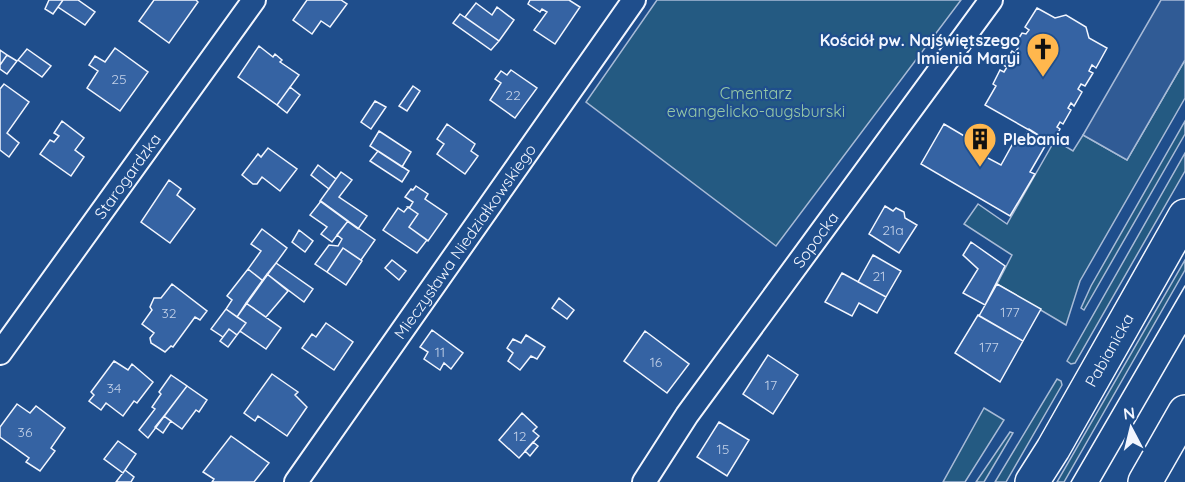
<svg xmlns="http://www.w3.org/2000/svg" width="1185" height="482" font-family="Quicksand,sans-serif">
<style>
.green{fill:#245a82;stroke:#a8bbd7;stroke-width:1.5}
.parking{fill:#305b95;stroke:#a8bbd7;stroke-width:1.5}
.building{fill:#3563a3;stroke:#f2f6ff;stroke-width:1.5}
.lines{fill:none;stroke-linecap:round;stroke-linejoin:round}
.minor-casing{stroke:#f2f6ff;stroke-width:26}
.primary-casing{stroke:#f2f6ff;stroke-width:36}
.minor{stroke:#1f4e8c;stroke-width:22}
.primary{stroke:#1f4e8c;stroke-width:33}
.tram{stroke:#f2f6ff;stroke-width:1.5}
.labels{text-anchor:middle;dominant-baseline:central;stroke-width:4.5;stroke-linejoin:round;paint-order:stroke}
.number-label{font-size:14px;fill:#c3d1e8}
.poi-label{font-size:16px;font-weight:bold;fill:#f2f6ff;stroke:#1f4e8c;text-anchor:end}
.park-label{font-size:16px;fill:#97c8a6;stroke:#1f4e8c}
.street-label{font-size:16px;fill:#f2f6ff;stroke:#1f4e8c}
</style>
<rect width="100%" height="100%" fill="#1f4e8c"/>
<path class="green" d="M657,0H961L776,246L586,102Z
M1185,60V98L1080,281L1066,325L997,284L1012,255L964,224L978,204L1007,224L1055,140L1073,151L1083,135L1127,160Z
M1185,121V134L1084,310L1081,308L1091,286Z
M1185,153V171L1075,363L1071,364L1067,361Z
M1185,260V270L1064,482H1057Z
M1057,379L1061,381L1062,385L1006,482H995Z
M984,408L1004,420L965,482H943Z
M1010,432L1013,433L984,482H976Z"/>
<path class="parking" d="M1161,0H1185V60L1127,160L1083,135Z"/>
<path class="building" d="M49,0H63L53,14L45,9Z
M63,0H78L95,12L85,25L58,7Z
M154,0H196L198,2L169,43L139,21Z
M307,0H341L347,4L330,27L321,21L312,34L293,20Z
M530,0H569L580,7L555,44L534,30L547,12L542,9L540,12L528,4Z
M476,3L492,15L497,7L514,20L499,41L465,17Z
M1037,8L1055,18L1066,15L1086,27L1089,38L1107,48L1096,68L1092,65L1089,71L1093,73L1085,86L1081,84L1078,89L1082,92L1074,106L1071,103L1068,108L1071,110L1063,124L1060,122L1057,127L1060,129L1052,143L985,105L996,86L993,84L1000,70L1004,72L1007,67L1003,65L1012,51L1015,53L1018,48L1014,46L1022,33L1026,34L1029,30L1025,27Z
M460,14L499,41L491,50L453,23Z
M259,46L273,57L275,54L282,60L280,62L299,75L277,105L238,77Z
M115,48L148,72L120,111L87,88L98,71L89,65L95,56L105,62Z
M27,49L51,66L42,77L18,60Z
M0,50L7,55L0,65Z
M7,55L17,61L7,74L0,69V65Z
M511,70L537,88L515,118L490,100L501,83L495,79L501,71L507,75Z
M4,84L29,102L7,133L19,143L9,157L0,150V89Z
M413,86L420,91L407,111L399,106Z
M290,87L300,95L287,113L277,105Z
M375,101L386,107L371,129L361,122Z
M62,121L84,138L75,150L84,157L71,176L40,154L50,140L54,142L59,136L54,133Z
M447,124L475,144L471,151L478,156L465,174L437,154L444,144L437,139Z
M944,124L988,150L984,156L1001,165L1016,138L1022,141L1029,129L1048,141L1030,172L1035,174L1010,216L921,164Z
M379,131L411,152L402,167L370,146Z
M268,148L297,169L280,191L262,177L257,184H253L242,175L258,154L261,157Z
M378,151L409,171L402,182L370,161Z
M318,165L336,179L329,189L311,175Z
M341,172L352,180L339,197L367,216L358,229L320,201Z
M169,180L181,189L177,195L195,209L170,243L141,222Z
M416,186L428,194L425,199L447,214L428,241L409,227L418,214L408,207H410L413,202L405,197L411,189L413,190Z
M321,201L348,221L332,242L321,234L327,227L310,215Z
M885,206L893,211L896,208L904,212L905,218L917,225L899,253L869,234Z
M408,207L418,214L409,227L427,240L417,253L383,230L398,208L404,212Z
M348,221L375,240L361,260L343,248L327,272L315,264L329,245L338,246L342,239L337,235Z
M262,229L287,248L263,281L248,269L261,251L251,244Z
M299,230L313,241L305,252L292,242Z
M971,242L1005,266L985,305L963,293L978,269L963,255Z
M343,248L362,261L346,285L327,272Z
M873,255L901,271L886,297L858,282Z
M392,260L406,271L399,280L385,268Z
M276,263L313,289L304,302L267,274Z
M248,269L263,281L237,317L226,309L232,300L227,296Z
M842,273L886,297L877,313L859,303L852,316L825,302Z
M267,274L288,291L266,317L246,303Z
M172,284L207,311L200,320L195,317L173,347L171,346L165,352L151,343L150,338L154,333L142,324L152,310L150,307L154,298H161Z
M997,284L1041,309L1023,341L979,316Z
M559,298L574,310L567,319L552,308Z
M246,303L281,328L266,349L240,331L246,323L237,317Z
M226,309L246,323L237,335L229,329L223,337L211,329Z
M978,315L1023,341L1000,382L955,353Z
M326,323L353,342L334,370L302,348L312,334L316,337Z
M229,329L237,335L228,347L220,341Z
M432,330L463,353L451,369L444,363L440,370L424,359L428,352L420,347Z
M645,331L689,364L667,393L624,361Z
M526,335L545,347L537,359L531,356L520,370L508,361L513,353L507,348L513,339L521,343Z
M768,355L798,375L773,414L743,394Z
M114,361L128,370L132,364L153,382L137,403L134,401L123,416L106,403L101,410L89,401L94,395L91,392Z
M272,374L298,392L295,395L307,407L287,436L258,416L255,421L244,413Z
M171,375L187,386L148,438L139,430L155,409L152,407L161,394L159,392Z
M187,386L207,400L199,412L196,410L182,429L164,416Z
M17,404L30,413L36,406L65,428L51,448L55,451L40,471L26,462L29,458L0,437V427Z
M522,413L537,427L533,431L539,436L519,458L499,440Z
M164,416L171,421L163,433L155,427Z
M719,422L749,440L727,476L697,457Z
M231,436L269,463L254,482H212L214,479L203,472Z
M118,441L136,454L123,473L104,459Z
M533,442L538,446L530,456L525,451Z
M125,470L134,477L131,482H116Z"/>
<g class="lines">
<g class="minor-casing">
<g id="minor">
<path id="s1" d="M0,353L254,0"/>
<path id="s2" d="M296,482L634,0"/>
<path id="s3" d="M644,482L687,415L991,0"/>
</g>
</g>
<g class="primary-casing">
<g id="primary">
<path id="s4" d="M1032,482L1053,449L1185,216"/>
<path d="M1145,482L1185,412"/>
</g>
</g>
<use href="#minor" class="minor"/>
<use href="#primary" class="primary"/>
<path class="tram" d="M1071,482L1185,286
M1100,482L1185,335"/>
</g>
<defs>
<g id="church-pin" transform="scale(1.725)"><path d="M0 17L-7.5 6A9.5 9.5 0 1 1 7.5 6Z" fill="#ffb74d" stroke="#1f4e8c"/><path d="M-1.2-6h2.4v3.5h3.3v2.4h-3.3V6h-2.4V-.1h-3.3v-2.4h3.3Z" fill="#111"/></g>
<g id="building-pin" transform="scale(1.725)"><path d="M0 17L-7.5 6A9.5 9.5 0 1 1 7.5 6Z" fill="#ffb74d" stroke="#1f4e8c"/><path d="M-4-6H4V6H1V3H-1V6H-4ZM-2.5-4.3h1.7v1.8h-1.7ZM.8-4.3h1.7v1.8H.8ZM-2.5-1h1.7V.8h-1.7ZM.8-1h1.7V.8H.8Z" fill="#111"/></g>
</defs>
<g fill-rule="evenodd">
<use href="#church-pin" x="1043" y="49"/>
<use href="#building-pin" x="980" y="139"/>
</g>
<g class="labels">
<g class="number-label">
<text x="119" y="79">25</text>
<text x="513" y="95">22</text>
<text x="893" y="230">21a</text>
<text x="879" y="276">21</text>
<text x="1010" y="312">177</text>
<text x="169" y="313">32</text>
<text x="989" y="347">177</text>
<text x="440" y="352">11</text>
<text x="656" y="362">16</text>
<text x="771" y="385">17</text>
<text x="114" y="388">34</text>
<text x="25" y="432">36</text>
<text x="520" y="436">12</text>
<text x="723" y="449">15</text>
</g>
<g class="poi-label">
<text x="1020" y="40">Kościół pw. Najświętszego<tspan x="1020" dy="18">Imienia Maryi</tspan></text>
<text x="1003" y="139" text-anchor="start">Plebania</text>
</g>
<g class="park-label">
<text x="756" y="93">Cmentarz<tspan x="756" dy="18">ewangelicko-augsburski</tspan></text>
</g>
<g class="street-label">
<text stroke="none"><textPath href="#s1" startOffset="218">Starogardzka</textPath></text>
<text stroke="none"><textPath href="#s3" startOffset="297">Sopocka</textPath></text>
<text stroke="none"><textPath href="#s2" startOffset="294">Mieczysława Niedziałkowskiego</textPath></text>
<text stroke="none"><textPath href="#s4" startOffset="153">Pabianicka</textPath></text>
</g>
</g>
<g transform="translate(1131 428) rotate(353)" stroke="#1f4e8c" stroke-width="4.5" paint-order="stroke">
<path d="M0-4.5L10 22L0 15L-10 22Z" fill="#f2f6ff"/>
<text y="-9" font-size="16" font-weight="bold" text-anchor="middle" fill="#f2f6ff">N</text>
</g>
</svg>
